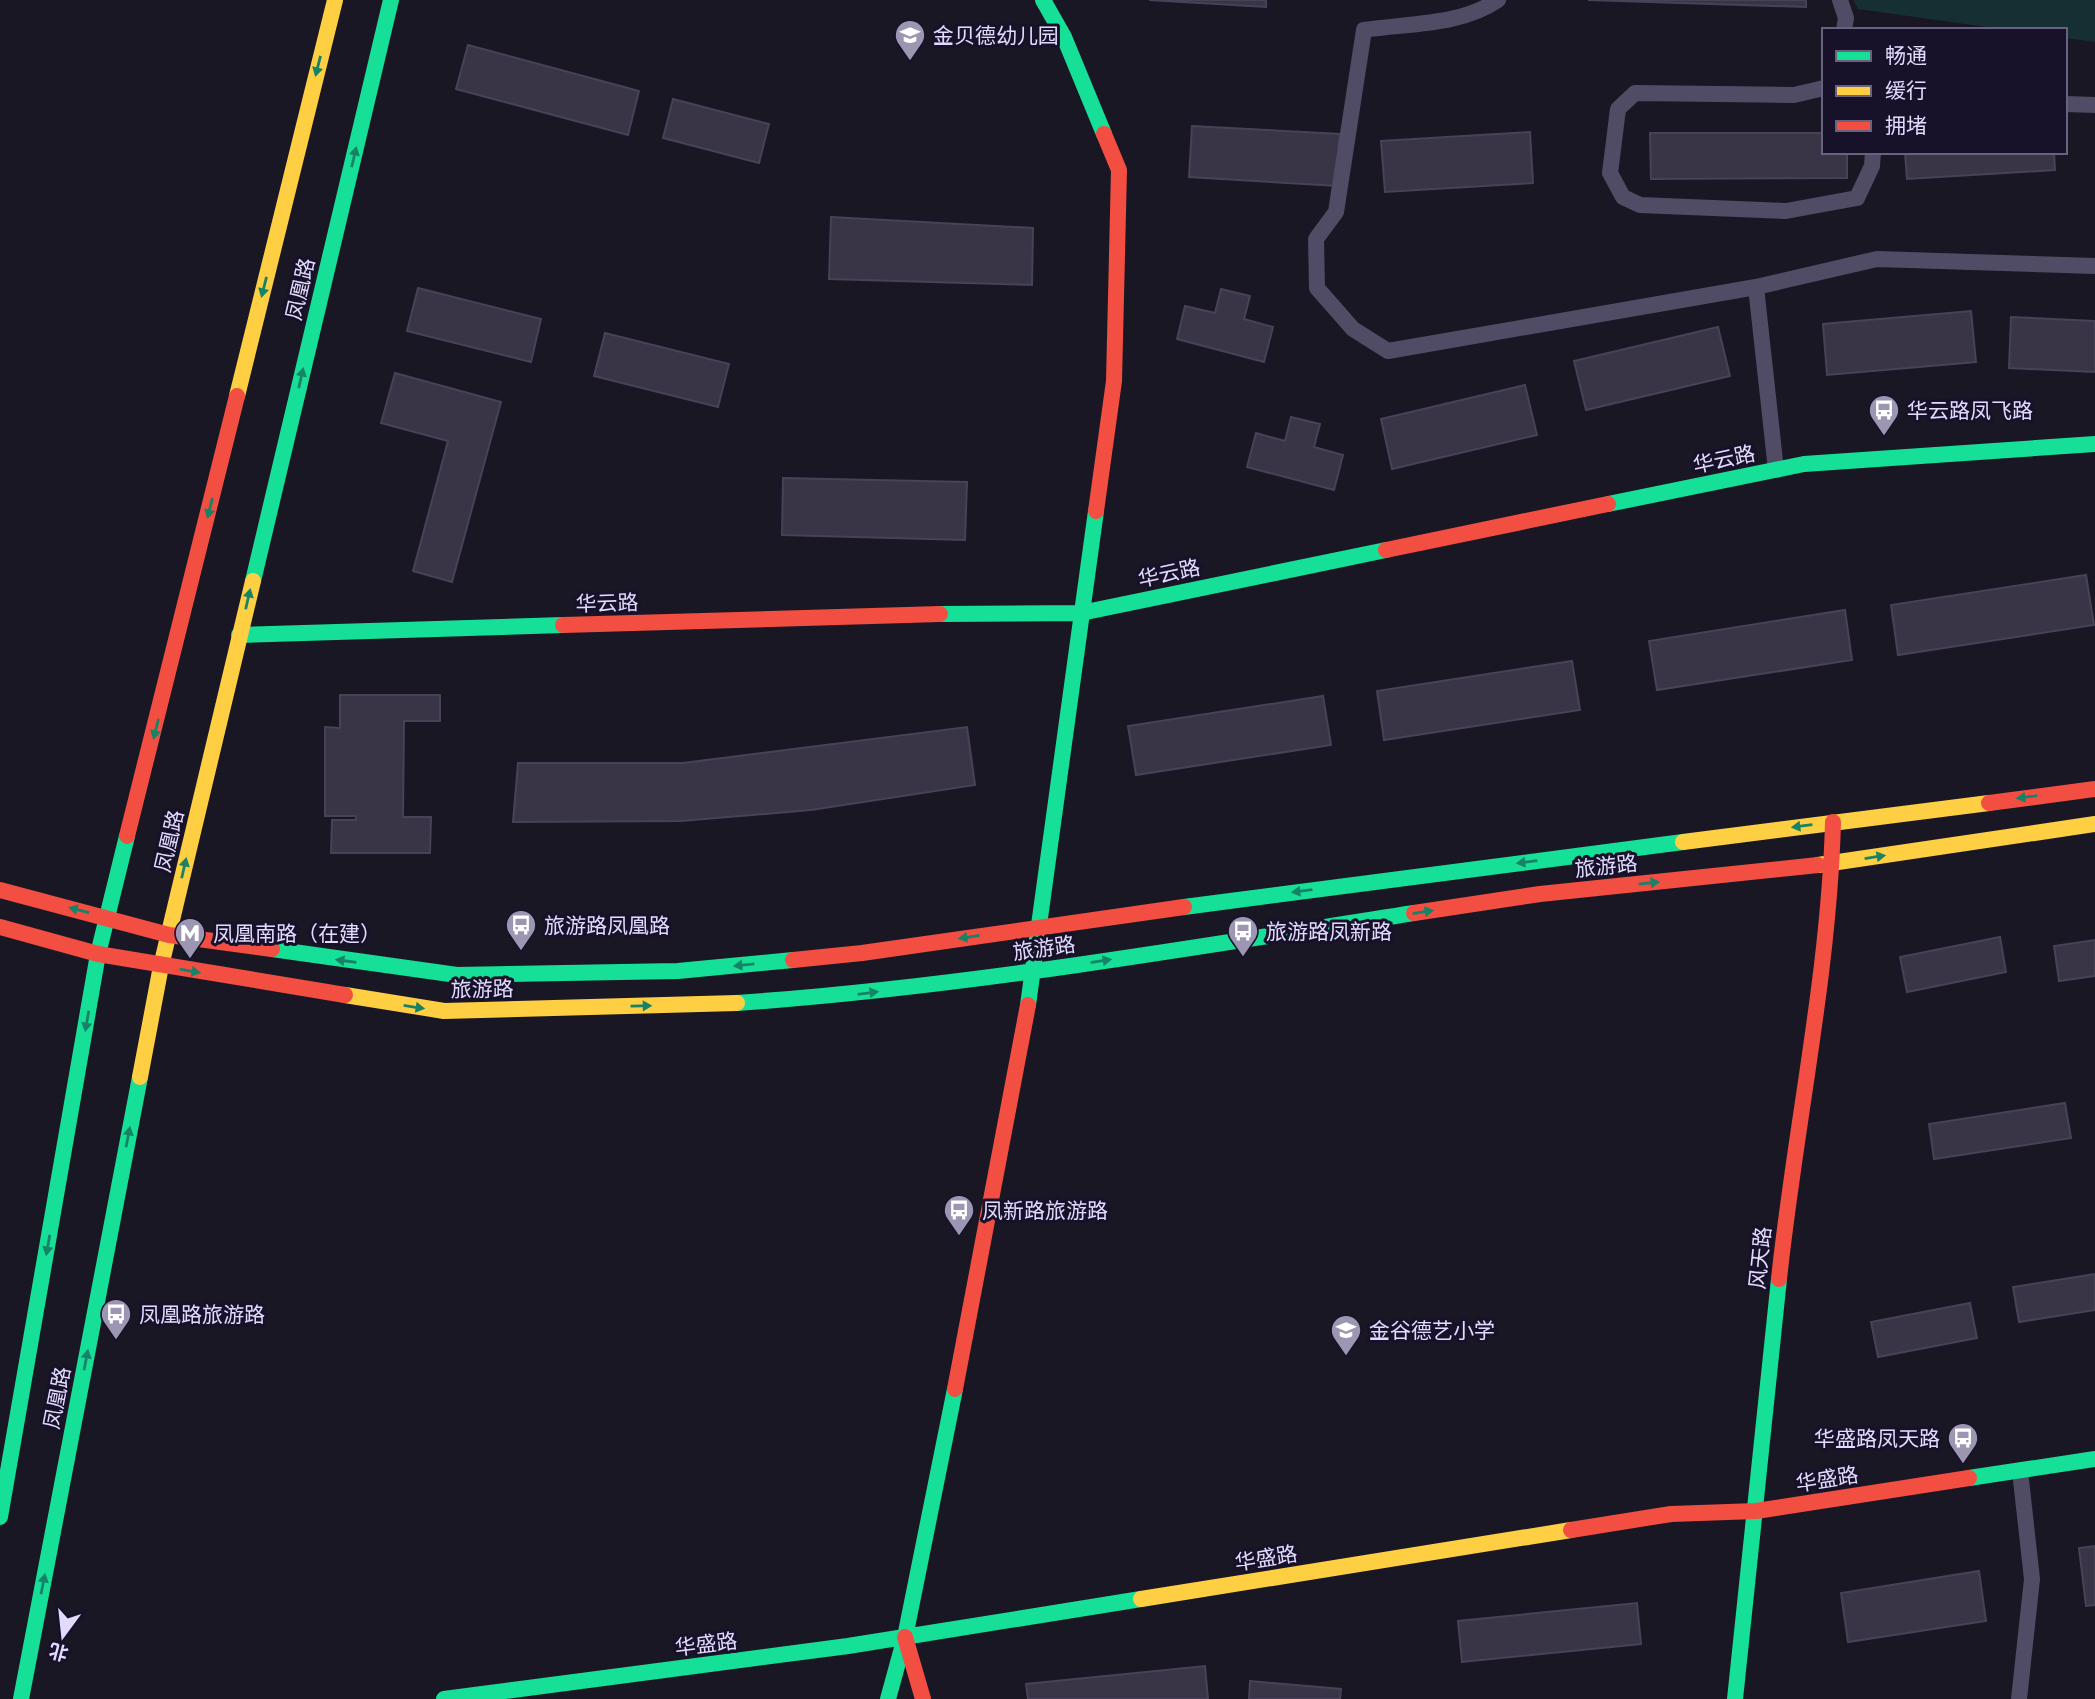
<svg xmlns="http://www.w3.org/2000/svg" width="2095" height="1699" font-family="'Space Grotesk','Noto Sans SC',sans-serif">
<style>
.green{fill:#152f32}
.building{fill:#3a3546;stroke:#474257;stroke-width:2}
.lines{fill:none;stroke-linecap:round;stroke-linejoin:round}
.street{stroke:#504c65;stroke-width:16}
.fast{stroke:#16e098;stroke-width:16}
.slow{stroke:#ffcf43;stroke-width:16}
.jam{stroke:#f24e42;stroke-width:16}
.oneway{fill:#168366}
.labels{text-anchor:middle;dominant-baseline:central;stroke-width:6;stroke-linejoin:round;paint-order:stroke}
.poi-label{font-size:21px;fill:#e2dbfe;stroke:#17112a;text-anchor:start}
.street-label{font-size:21px;fill:#e2dbfe;stroke:#17112a}
</style>
<rect width="100%" height="100%" fill="#1a1724"/>
<path class="green" d="M1853,0H2095V42L2065,38V30H2008L1858,9Z"/>
<path class="building" d="M1149,0H1266V7Z
M1588,0H1806V7Z
M468,45L639,91L628,135L456,89Z
M673,99L769,124L759,163L663,138Z
M1192,126L1340,134L1337,186L1189,177Z
M1530,132L1533,183L1385,192L1381,141Z
M1650,133H1824V152H1847V178L1651,179Z
M1905,152H2054L2055,170L1907,179Z
M831,217L1033,228L1032,285L829,279Z
M418,288L541,319L531,362L407,331Z
M1221,289L1250,296L1244,319L1273,327L1264,362L1177,339L1185,306L1215,313Z
M1971,311L1976,362L1827,375L1823,324Z
M2011,317L2095,321V372L2009,368Z
M1718,327L1730,376L1586,410L1574,361Z
M605,333L729,364L718,407L594,376Z
M395,373L501,402L452,582L413,571L448,441L381,423Z
M1525,385L1537,435L1392,469L1381,419Z
M1291,417L1320,424L1314,447L1343,455L1334,490L1247,467L1256,433L1285,441Z
M783,478L967,482L965,540L782,535Z
M2086,575L2094,625L1898,655L1891,605Z
M1845,610L1852,660L1657,690L1649,641Z
M1572,661L1580,710L1384,740L1377,691Z
M340,695H440V721H404L403,817H431L430,853H331L332,820H356V816H325V727L340,728Z
M1323,696L1331,745L1136,775L1128,726Z
M967,727L975,785L811,810L681,821L513,822L518,763H683Z
M2000,937L2006,972L1907,992L1900,957Z
M2095,940V976L2059,981L2054,946Z
M2065,1103L2071,1138L1934,1159L1929,1124Z
M2095,1274V1310L2019,1322L2013,1287Z
M1970,1303L1977,1338L1878,1357L1871,1322Z
M2095,1546V1605L2086,1606L2079,1548Z
M1979,1571L1986,1621L1848,1642L1841,1593Z
M1637,1603L1641,1644L1462,1662L1458,1621Z
M1205,1666L1208,1699H1028L1026,1684Z
M1250,1681L1341,1689L1340,1699H1249Z"/>
<g class="lines">
<path class="street" d="M1498,0C1460,26 1409,23 1364,30L1336,212L1316,239L1317,288L1353,329L1388,351L1756,287
M1840,0L1846,18L1844,30
M1824,88L1794,95L1635,93L1618,109L1610,173L1623,197L1640,205L1786,211L1857,198L1872,166L1873,152
M2065,104L2095,105
M1776,470L1756,287L1877,259L2095,266
M2019,1699L2032,1579L2020,1471"/>
<path class="fast" d="M1043,0L1064,37L1104,134
M1608,504L1804,464L2095,444
M253,581L391,0
M940,614L1081,613L1386,550
M239,635L563,625
M1184,907L1683,842
M272,949L457,975L678,971L793,960
M737,1003C964,987 1189,948 1414,913
M1028,1005L1096,511
M1969,1478L2095,1459
M0,1517L98,954L127,836
M21,1699L140,1077
M444,1699L848,1646L1141,1599
M888,1699L905,1637L955,1389
M1735,1699L1779,1279"/>
<path class="slow" d="M237,396L335,0
M1683,842L1989,803
M1818,865L2095,824
M345,995L444,1011L737,1003
M140,1077L161,966L253,581
M1141,1599L1571,1530"/>
<path class="jam" d="M1096,511L1114,381L1119,170L1104,134
M1386,550L1608,504
M563,625L940,614
M1989,803L2095,789
M127,836L237,396
M0,890L169,935L272,949
M1414,913L1540,894L1818,865
M0,927L98,954L345,995
M793,960L862,953L1184,907
M1779,1279C1795,1127 1829,975 1833,822
M955,1389L1028,1005
M1571,1530L1671,1514L1756,1511L1969,1478
M905,1637L923,1699"/>
</g>
<defs><path id="oneway-solid" d="M-6-.8H1V-3.2L6.5 0L1 3.2V.8H-6Z" transform="scale(1.75)"/></defs>
<g class="oneway">
<use href="#oneway-solid" transform="translate(318 66) rotate(104)"/>
<use href="#oneway-solid" transform="translate(354 157) rotate(-77)"/>
<use href="#oneway-solid" transform="translate(264 287) rotate(104)"/>
<use href="#oneway-solid" transform="translate(301 378) rotate(-77)"/>
<use href="#oneway-solid" transform="translate(210 508) rotate(104)"/>
<use href="#oneway-solid" transform="translate(248 599) rotate(-77)"/>
<use href="#oneway-solid" transform="translate(156 729) rotate(104)"/>
<use href="#oneway-solid" transform="translate(2027 797) rotate(173)"/>
<use href="#oneway-solid" transform="translate(1802 826) rotate(173)"/>
<use href="#oneway-solid" transform="translate(1875 857) rotate(-9)"/>
<use href="#oneway-solid" transform="translate(1527 862) rotate(173)"/>
<use href="#oneway-solid" transform="translate(184 868) rotate(-77)"/>
<use href="#oneway-solid" transform="translate(1649 883) rotate(-6)"/>
<use href="#oneway-solid" transform="translate(1302 891) rotate(173)"/>
<use href="#oneway-solid" transform="translate(79 910) rotate(-166)"/>
<use href="#oneway-solid" transform="translate(1423 912) rotate(-9)"/>
<use href="#oneway-solid" transform="translate(969 937) rotate(171)"/>
<use href="#oneway-solid" transform="translate(346 961) rotate(-172)"/>
<use href="#oneway-solid" transform="translate(1101 961) rotate(-9)"/>
<use href="#oneway-solid" transform="translate(744 965) rotate(174)"/>
<use href="#oneway-solid" transform="translate(190 971) rotate(10)"/>
<use href="#oneway-solid" transform="translate(868 993) rotate(-7)"/>
<use href="#oneway-solid" transform="translate(641 1006) rotate(-1)"/>
<use href="#oneway-solid" transform="translate(414 1007) rotate(9)"/>
<use href="#oneway-solid" transform="translate(87 1021) rotate(100)"/>
<use href="#oneway-solid" transform="translate(128 1137) rotate(-79)"/>
<use href="#oneway-solid" transform="translate(48 1245) rotate(100)"/>
<use href="#oneway-solid" transform="translate(86 1360) rotate(-79)"/>
<use href="#oneway-solid" transform="translate(43 1584) rotate(-79)"/>
</g>
<defs>
<g id="school-pin" transform="scale(1.575)"><path d="M0 17L-7.5 6A9.5 9.5 0 1 1 7.5 6Z" fill="#9c96b2" stroke="#17112a"/><path d="M0-5L7-2L0 1L-7-2ZM-4 1L0 2.5L4 1V4Q0 6-4 4Z" fill="#fff"/></g>
<g id="bus-pin" transform="scale(1.575)"><path d="M0 17L-7.5 6A9.5 9.5 0 1 1 7.5 6Z" fill="#9c96b2" stroke="#17112a"/><path d="M-5-6H5V4H4V6H2V4H-2V6H-4V4H-5ZM-3.5-4V0h7V-4ZM-3.5 1.2v1.5H-2V1.2ZM2 1.2v1.5H3.5V1.2Z" fill="#fff"/></g>
<g id="metro-pin" transform="scale(1.575)"><path d="M0 17L-7.5 6A9.5 9.5 0 1 1 7.5 6Z" fill="#9c96b2" stroke="#17112a"/><path d="M-5.5 5V-5H-3L0 0L3-5H5.5V5H3V-.5L0 4L-3-.5V5Z" fill="#fff"/></g>
</defs>
<g fill-rule="evenodd">
<use href="#school-pin" x="910" y="35"/>
<use href="#bus-pin" x="1884" y="410"/>
<use href="#bus-pin" x="521" y="925"/>
<use href="#bus-pin" x="1243" y="931"/>
<use href="#metro-pin" x="190" y="933"/>
<use href="#bus-pin" x="959" y="1210"/>
<use href="#bus-pin" x="116" y="1314"/>
<use href="#school-pin" x="1346" y="1330"/>
<use href="#bus-pin" x="1963" y="1438"/>
</g>
<g class="labels">
<g class="poi-label">
<text x="933" y="35">金贝德幼儿园</text>
<text x="1907" y="410">华云路凤飞路</text>
<text x="544" y="925">旅游路凤凰路</text>
<text x="1266" y="931">旅游路凤新路</text>
<text x="213" y="933">凤凰南路（在建）</text>
<text x="982" y="1210">凤新路旅游路</text>
<text x="139" y="1314">凤凰路旅游路</text>
<text x="1369" y="1330">金谷德艺小学</text>
<text x="1940" y="1438" text-anchor="end">华盛路凤天路</text>
</g>
<g class="street-label">
<text transform="translate(300 289) rotate(-77)">凤凰路</text>
<text transform="translate(1724 459) rotate(-12)">华云路</text>
<text transform="translate(1169 573) rotate(-12)">华云路</text>
<text transform="translate(607 603) rotate(-2)">华云路</text>
<text transform="translate(169 841) rotate(-77)">凤凰路</text>
<text transform="translate(1606 866) rotate(-6)">旅游路</text>
<text transform="translate(1044 948) rotate(-8)">旅游路</text>
<text transform="translate(482 989) rotate(-1)">旅游路</text>
<text transform="translate(1760 1258) rotate(-84)">风天路</text>
<text transform="translate(57 1398) rotate(-79)">凤凰路</text>
<text transform="translate(1827 1479) rotate(-9)">华盛路</text>
<text transform="translate(1266 1558) rotate(-9)">华盛路</text>
<text transform="translate(706 1644) rotate(-7)">华盛路</text>
</g>
</g>
<rect x="1822" y="28" width="245" height="126" fill="#17112a" stroke="#68627f" stroke-width="2"/>
<rect x="1836" y="51" width="35" height="10" fill="#16e098" stroke="#68627f" stroke-width="2"/>
<text x="1885" y="63" font-size="21" fill="#e2dbfe">畅通</text>
<rect x="1836" y="86" width="35" height="10" fill="#ffcf43" stroke="#68627f" stroke-width="2"/>
<text x="1885" y="98" font-size="21" fill="#e2dbfe">缓行</text>
<rect x="1836" y="121" width="35" height="10" fill="#f24e42" stroke="#68627f" stroke-width="2"/>
<text x="1885" y="133" font-size="21" fill="#e2dbfe">拥堵</text>
<g transform="translate(63 1636) rotate(195)" stroke="#17112a" stroke-width="5" paint-order="stroke">
<path d="M0-5L12 26L0 18L-12 26Z" fill="#e2dbfe"/>
<text y="-10" font-size="19" font-weight="bold" text-anchor="middle" fill="#e2dbfe">北</text>
</g>
</svg>
